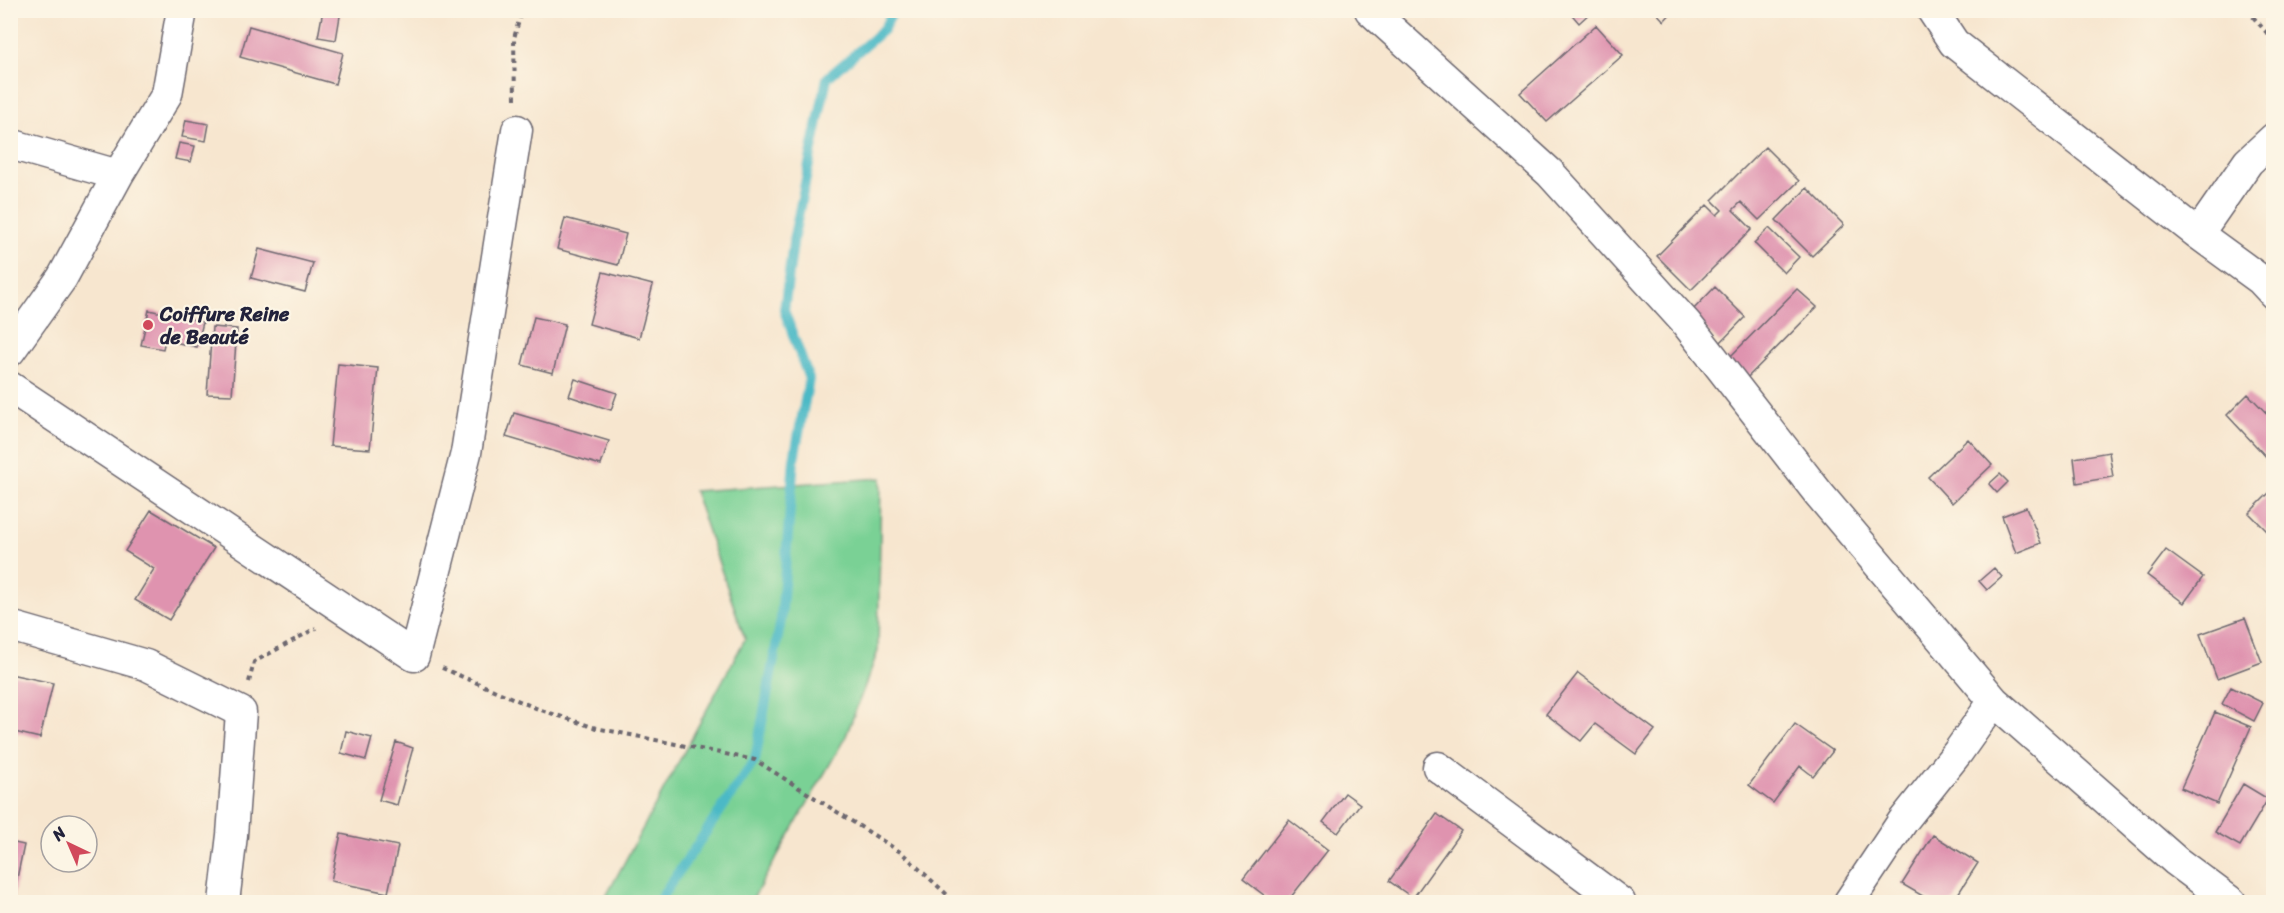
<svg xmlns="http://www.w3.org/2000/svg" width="2284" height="913" font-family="Sriracha,sans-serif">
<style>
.green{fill:#7ad195;stroke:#4e7a68;stroke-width:1.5}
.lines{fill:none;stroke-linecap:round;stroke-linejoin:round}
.stream{stroke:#4cb9c6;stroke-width:10}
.building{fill:#df93af}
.street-casing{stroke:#6d676f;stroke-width:33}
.path{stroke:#6d676f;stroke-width:4;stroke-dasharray:4.5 4.5;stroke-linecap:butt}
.street{stroke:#fff;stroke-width:30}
.poi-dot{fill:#d1495b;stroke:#fcf5e5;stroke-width:2}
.labels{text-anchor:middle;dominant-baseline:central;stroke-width:4.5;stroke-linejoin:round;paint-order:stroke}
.poi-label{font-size:20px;font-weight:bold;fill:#22223b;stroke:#fcf5e5;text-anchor:start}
</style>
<rect width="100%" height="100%" fill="#fcf5e5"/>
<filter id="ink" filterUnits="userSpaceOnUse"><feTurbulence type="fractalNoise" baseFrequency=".0167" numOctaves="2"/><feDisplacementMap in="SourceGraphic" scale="12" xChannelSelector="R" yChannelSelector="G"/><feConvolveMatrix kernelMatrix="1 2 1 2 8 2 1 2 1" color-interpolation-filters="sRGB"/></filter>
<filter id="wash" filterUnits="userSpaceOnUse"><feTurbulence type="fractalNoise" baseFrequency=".008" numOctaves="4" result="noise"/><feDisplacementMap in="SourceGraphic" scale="24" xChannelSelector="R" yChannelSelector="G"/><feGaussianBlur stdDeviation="1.35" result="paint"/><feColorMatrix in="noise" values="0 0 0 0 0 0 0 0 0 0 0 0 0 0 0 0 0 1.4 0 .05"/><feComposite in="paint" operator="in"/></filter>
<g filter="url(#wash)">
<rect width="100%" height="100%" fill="#f7e6cf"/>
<path class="green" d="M881,478L878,651L846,736L751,902H603L745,639L694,491Z"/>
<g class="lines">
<path class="stream" d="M658,902L755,760L781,620L794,459L809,379L784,310L794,236L827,78L883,30L894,10"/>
</g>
<g id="blocks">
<path class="building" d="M323,10H341L336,40L318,37Z
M1568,10H1593L1579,23Z
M1654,10H1674L1664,21Z
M1596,25L1623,55L1547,122L1520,93Z
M249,26L343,53L335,84L240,57Z
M186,120L209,124L206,141L182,137Z
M179,143L195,146L191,162L175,159Z
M1765,147L1799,181L1759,220L1741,202L1733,210L1752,229L1691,290L1657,256L1707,205L1717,215L1722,210L1712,200Z
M1807,188L1844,225L1812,256L1776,220Z
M565,218L626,234L618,265L557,249Z
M1769,228L1799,257L1784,273L1754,243Z
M259,249L313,263L305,292L251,278Z
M603,272L653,285L639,338L589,324Z
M1715,287L1745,317L1720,343L1690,313Z
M1797,289L1817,307L1743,382L1724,363Z
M149,310L203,322L197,347L165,340L163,349L141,345Z
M534,317L565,324L553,373L522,365Z
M212,327L237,329L232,395L207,394Z
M338,364L378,368L370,449L330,446Z
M575,379L617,393L611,410L569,396Z
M2248,394L2274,421V458L2270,461L2227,415Z
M514,413L609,441L601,465L506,437Z
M1968,439L1992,465L1952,503L1928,477Z
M2109,452L2113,477L2077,483L2074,458Z
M2000,474L2008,482L1997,493L1989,484Z
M2274,488V538L2249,513Z
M2026,507L2041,543L2016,553L2002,516Z
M151,510L214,548L169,620L135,600L154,569L125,551Z
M2166,550L2203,577L2184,603L2147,575Z
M1994,568L2002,577L1987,590L1979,581Z
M2245,618L2262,662L2217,679L2200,634Z
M1578,673L1655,730L1636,754L1595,724L1581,741L1546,714Z
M10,674L53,683L40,738L10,731Z
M2231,687L2263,703L2254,721L2222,704Z
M2215,712L2251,727L2217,804L2181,788Z
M1795,724L1833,751L1813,776L1800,766L1773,803L1749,785Z
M346,731L372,738L366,760L341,753Z
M396,742L413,748L397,805L379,800Z
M2243,784L2268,799L2240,846L2215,832Z
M1345,793L1360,804L1338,833L1323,822Z
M1437,814L1461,831L1413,898L1389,881Z
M1289,820L1328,850L1287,902H1273L1243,879Z
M341,834L398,846L388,893L331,881Z
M1933,835L1978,863L1953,902H1933L1902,884Z
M10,842L24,845L12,902H10Z"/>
</g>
</g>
<g filter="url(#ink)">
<use href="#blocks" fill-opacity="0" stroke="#6d676f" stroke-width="1.5"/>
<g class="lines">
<g class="street-casing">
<path id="street" d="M1370,10L1550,173L1686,323L1819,494L1994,701L2176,861L2231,902
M1932,10L1954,43L2198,234L2261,280L2274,294
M10,144L118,175
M2198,234L2248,162L2274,138
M10,351L62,278L118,175L167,94L182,10
M10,387L414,656L466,453L517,130
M10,626L146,665L241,712L232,835L224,902
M1438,767L1620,902
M1849,902L1903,821L1958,752L1994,701"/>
</g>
<path class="path" d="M2247,10L2274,41
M515,99L514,38L522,10
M442,668L538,709L596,728L755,760L902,853L955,902
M249,682L254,662L316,628"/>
<use href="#street" class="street"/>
</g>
</g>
<circle class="poi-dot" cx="148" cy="325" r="6"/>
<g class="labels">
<g class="poi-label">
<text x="160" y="314">Coiffure Reine<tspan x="160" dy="23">de Beauté</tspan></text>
</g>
</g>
<rect width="2284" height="913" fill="none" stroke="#fcf5e5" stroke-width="36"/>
<g transform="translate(69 844) rotate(316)"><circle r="28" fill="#fcf5e5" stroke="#a5a1a1" stroke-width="1.5"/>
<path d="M0-4.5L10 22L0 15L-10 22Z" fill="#d1495b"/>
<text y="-9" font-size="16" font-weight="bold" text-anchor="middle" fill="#22223b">N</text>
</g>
</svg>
